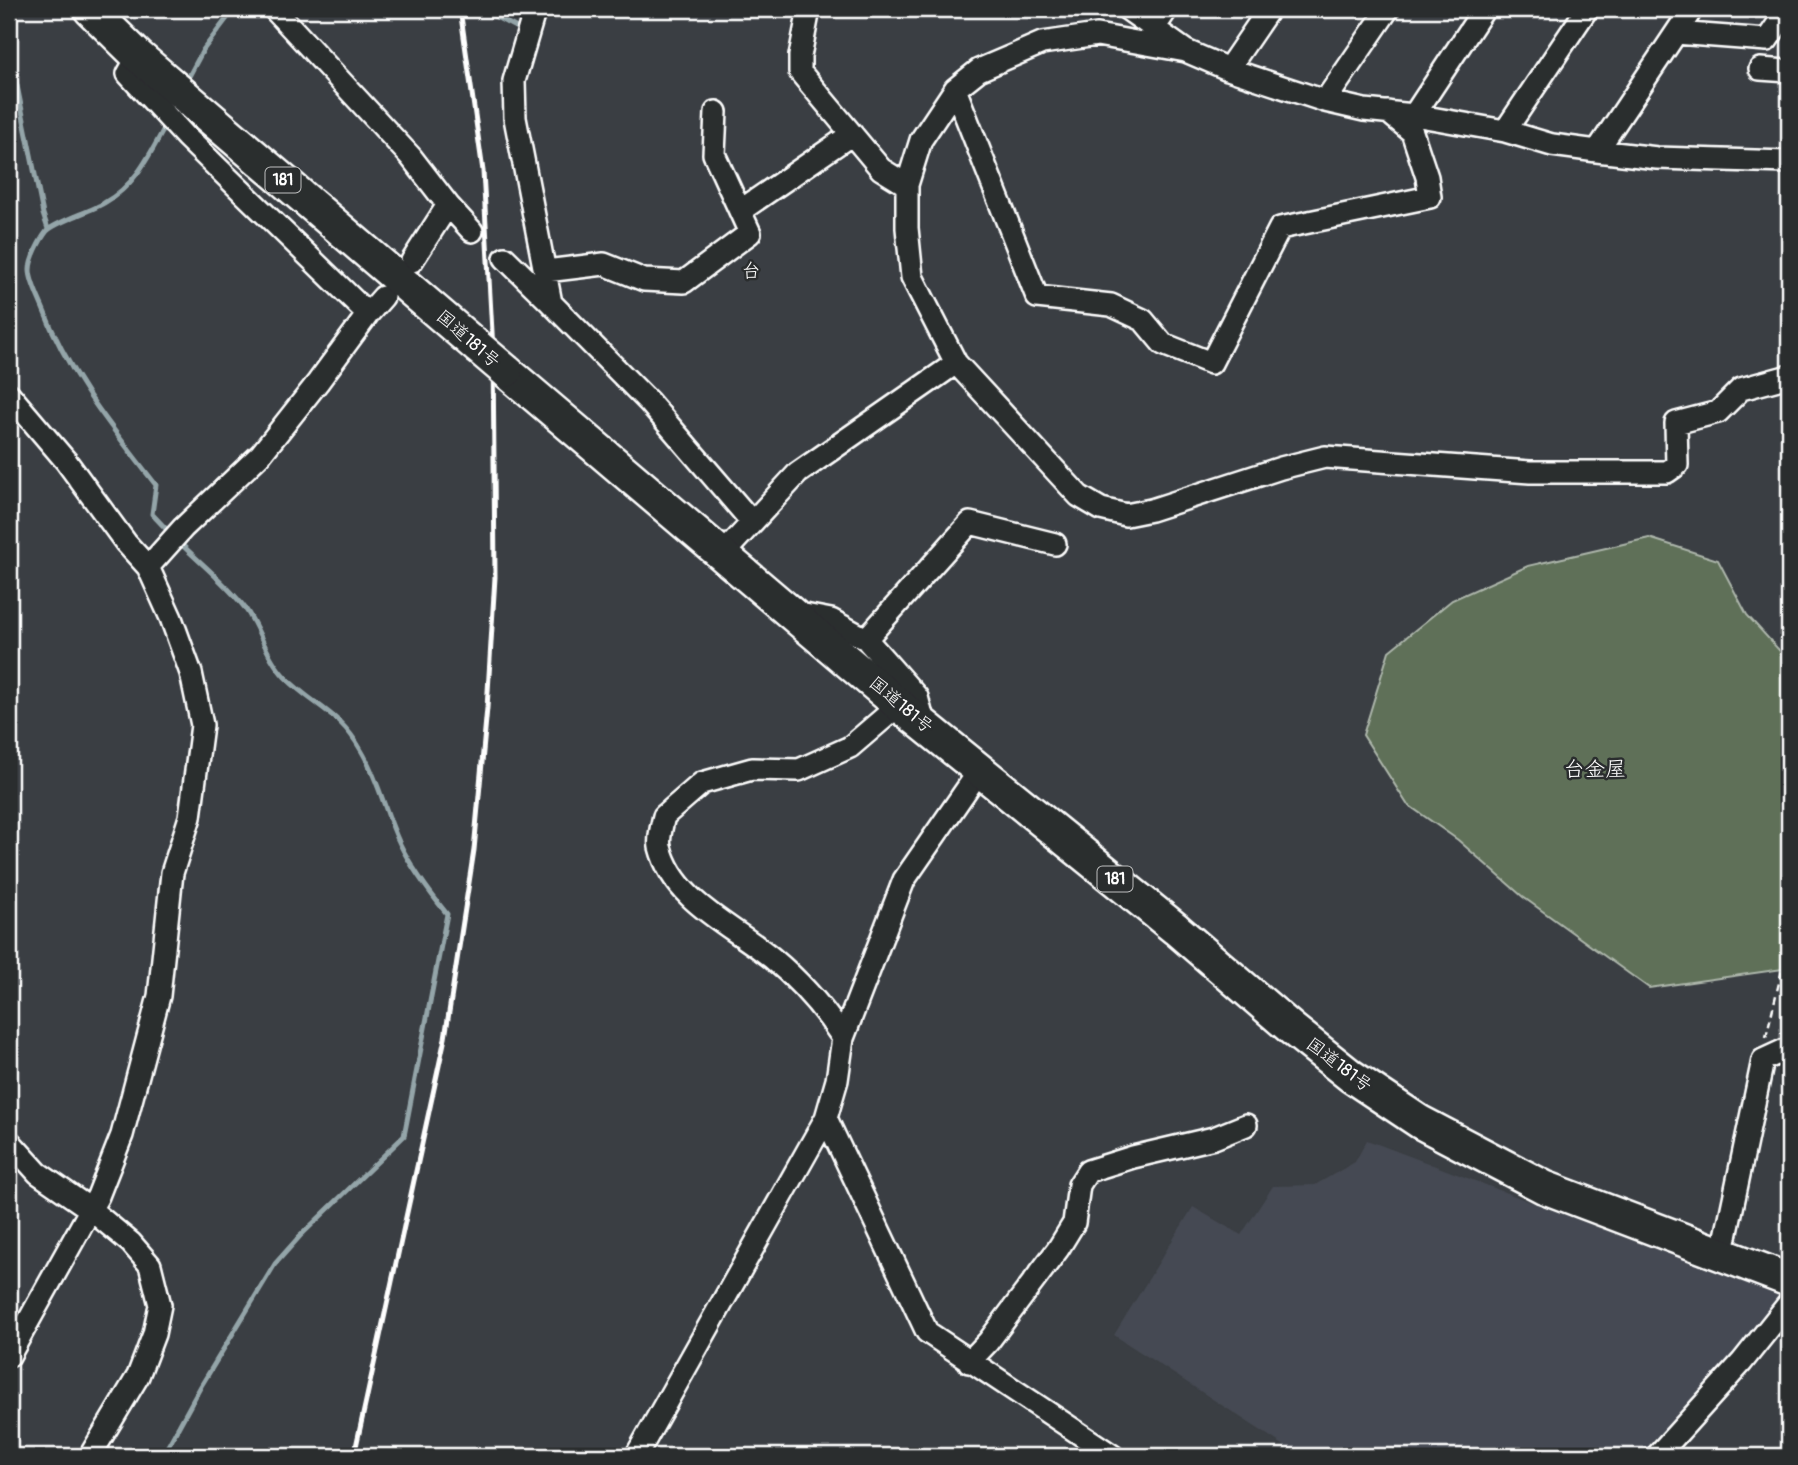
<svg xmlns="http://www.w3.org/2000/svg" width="1798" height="1465" font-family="Pangolin,'Klee One',sans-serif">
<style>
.built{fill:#454952}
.green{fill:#5e6f58;stroke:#aeb7ac;stroke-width:2}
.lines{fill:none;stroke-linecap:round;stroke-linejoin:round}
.stream{stroke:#94a5a9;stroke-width:5}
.minor-casing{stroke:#fff;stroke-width:26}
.highway-casing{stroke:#fff;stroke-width:37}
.path{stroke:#fff;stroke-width:2.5;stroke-dasharray:7 5;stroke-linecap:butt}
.minor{stroke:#2a2d2e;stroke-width:21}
.highway{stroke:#2a2d2e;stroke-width:32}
.rail{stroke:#fff;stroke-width:5}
.highway-bridge-casing{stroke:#fff;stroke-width:37;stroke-linecap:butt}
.highway-bridge{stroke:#2a2d2e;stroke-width:32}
.labels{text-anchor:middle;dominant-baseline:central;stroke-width:5;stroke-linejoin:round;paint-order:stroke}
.shield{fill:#2a2d2e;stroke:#bfc0c0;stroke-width:2}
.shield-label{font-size:16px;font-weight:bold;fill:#fff}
.street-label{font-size:18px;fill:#fff;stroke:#2a2d2e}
.neighbourhood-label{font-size:19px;fill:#fff;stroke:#2a2d2e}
.quarter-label{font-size:21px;fill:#fff;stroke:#2a2d2e}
</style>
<rect width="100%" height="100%" fill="#3a3e43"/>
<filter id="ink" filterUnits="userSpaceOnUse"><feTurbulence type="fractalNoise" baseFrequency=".0143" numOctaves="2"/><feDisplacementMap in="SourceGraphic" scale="14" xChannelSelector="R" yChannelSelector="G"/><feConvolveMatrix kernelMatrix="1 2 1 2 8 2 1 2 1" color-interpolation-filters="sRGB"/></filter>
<g filter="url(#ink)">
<path class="built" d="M1367,1140L1779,1296L1761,1325L1639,1456H1300L1114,1335L1193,1207L1241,1235L1273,1186L1315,1185L1355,1162Z"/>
<path class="green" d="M1649,538L1718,560L1747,615L1789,661V968L1649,988L1523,897L1458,840L1407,804L1363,735L1389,651L1452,600L1528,566Z"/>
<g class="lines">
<path class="stream" d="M481,9L519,29
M9,56L14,71L43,214L48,229
M187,80L203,50L234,9
M166,125C149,156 136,185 104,203C92,211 55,222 47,231C40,240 30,259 30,270C30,281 38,296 42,306C69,376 111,427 156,485L152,514L170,533
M159,1456L168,1446L201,1386L275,1264L300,1236L404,1136L447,914C430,893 412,869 400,844C385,813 379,780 361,750C339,711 313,706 285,677C266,657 260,629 245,608C226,583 199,562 177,540"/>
<g class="minor-casing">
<path id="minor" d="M274,9L411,157L448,205L412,261
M535,9L514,81L515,118L551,303L649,402L752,522
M809,9L800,56V72L881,169L907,185
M1127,9L1186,51L1228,69L1325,101L1364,110L1414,115L1505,131L1552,145L1597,151L1657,158L1789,162
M1154,28L1167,9
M1676,33L1767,40L1788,9
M1186,51L1097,35L1042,43L979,70L955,89L921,140L907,185V228L912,277L956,363L1079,496L1101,509L1126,515L1151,510L1281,468L1325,457L1530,472H1667L1677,465L1676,423L1718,412L1741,389L1789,376
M138,56L128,74L186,137L368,314
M1228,69L1269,9
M1760,69L1789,71
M955,89L1037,297L1111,305L1143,320L1163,344L1211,363L1280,228L1430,197L1427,177L1412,132L1388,112
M1325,101L1388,9
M1414,115L1484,9
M1505,131L1587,9
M1597,151L1692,9
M448,205L472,231
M740,211L852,134
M505,258L551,303
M546,271L604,264L644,280L684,282L750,233L714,154L716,112
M9,394L66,461L126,543L148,567L171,618L191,673L202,725L190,817L172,873L159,996L122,1135L98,1196L9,1356
M723,554L798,473L956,363
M148,567L183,528L261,454L318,382L368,314L383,297
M794,613L831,620L866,639L917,697L924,724
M866,639L970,523L1055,544
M843,1038C823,1007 801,982 772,958C732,925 674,902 660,847C658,838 662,825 664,816L702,783L752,769L799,770L850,747L899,705
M826,1118L927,1332L1113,1456
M9,1141L38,1173L90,1209L131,1243L150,1265L160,1305L154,1334L138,1376L90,1456
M1722,1256L1763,1060L1789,1048
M969,1362L988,1342L1058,1249L1074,1223L1079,1185L1088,1171L1133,1157L1214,1138L1246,1125
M636,1456L826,1118L837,1080L843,1038L904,880L980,770
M1657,1456L1742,1362L1789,1303"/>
</g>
<g class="highway-casing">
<path id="highway" d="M90,9L138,56L479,348
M506,371L899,705L1176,929L1292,1029L1351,1076L1420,1122L1544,1187L1789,1280"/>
</g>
<path class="path" d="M1766,1037L1789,941"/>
<use href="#minor" class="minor"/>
<use href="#highway" class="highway"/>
<path class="rail" d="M354,1456L445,1038L474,850L487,708L495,577L493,350L483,171L460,9"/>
<g class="highway-bridge-casing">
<path id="highway-bridge" d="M479,348L506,371"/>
</g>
<use href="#highway-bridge" class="highway-bridge"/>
</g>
</g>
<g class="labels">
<g class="shield">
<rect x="265.5" y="167.5" width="35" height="25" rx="5"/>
<rect x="1097.5" y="866.5" width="35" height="25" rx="5"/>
</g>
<g class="shield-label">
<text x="283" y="180">181</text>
<text x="1115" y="879">181</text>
</g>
<g class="street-label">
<text transform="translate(468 339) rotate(41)">国道181号</text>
<text transform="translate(901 705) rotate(40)">国道181号</text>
<text transform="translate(1339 1065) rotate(37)">国道181号</text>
</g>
<g class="neighbourhood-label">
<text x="751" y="271">台</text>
</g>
<g class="quarter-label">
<text x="1595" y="769">台金屋</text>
</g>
</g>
<rect width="1798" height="1465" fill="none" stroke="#2a2d2e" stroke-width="35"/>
<rect x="18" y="18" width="1763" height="1430" fill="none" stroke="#fff" stroke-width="2.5" filter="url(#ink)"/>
</svg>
